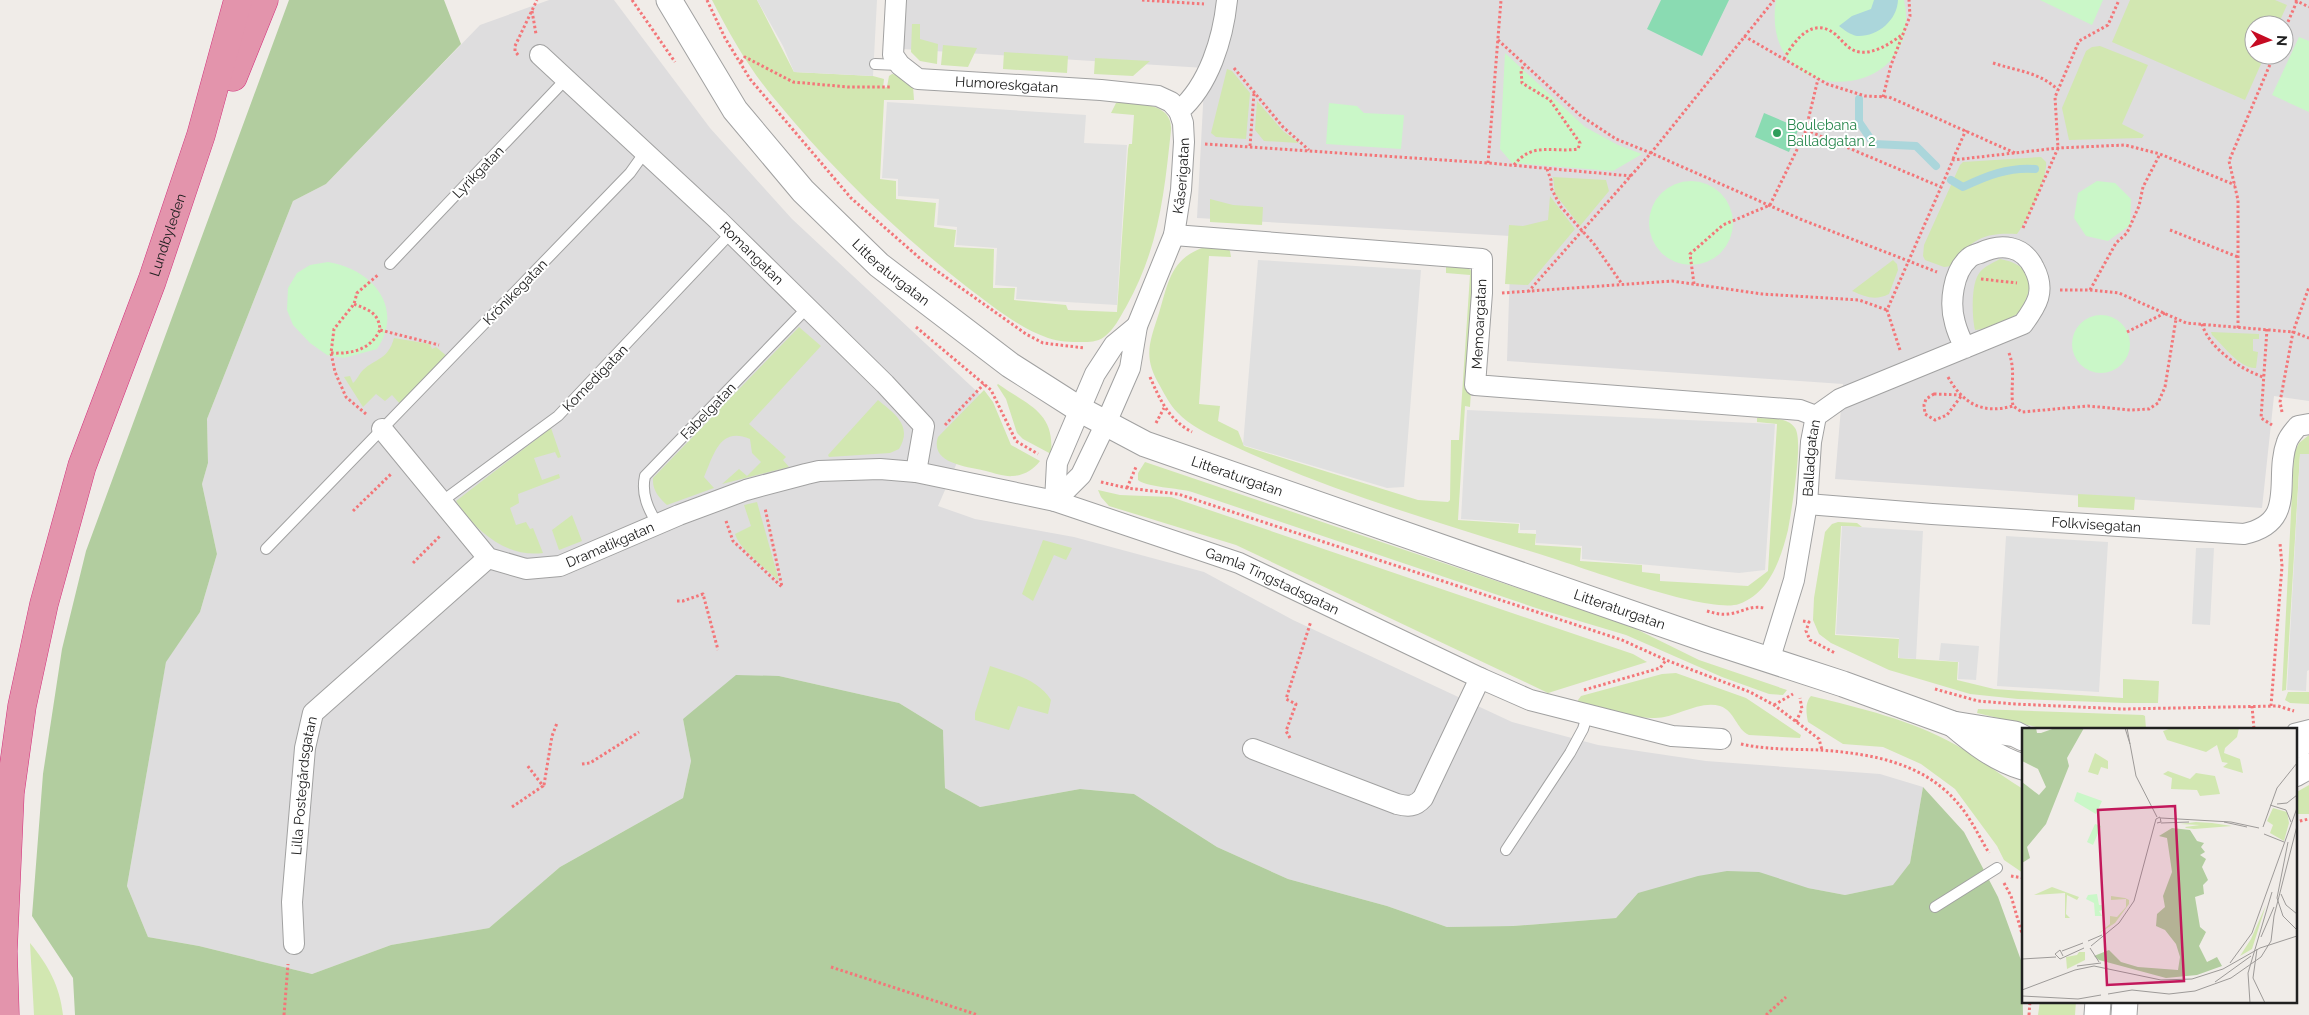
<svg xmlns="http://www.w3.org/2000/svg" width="2309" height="1015" font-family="Raleway,sans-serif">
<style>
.residential{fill:#deddde;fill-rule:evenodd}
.grass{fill:#d2e7b1}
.forest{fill:#b2cd9f}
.park{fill:#caf7c8}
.pitch{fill:#8adbb2}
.parking{fill:#e0e0e0}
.water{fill:#abd6db}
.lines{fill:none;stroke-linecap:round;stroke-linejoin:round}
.stream{stroke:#abd6db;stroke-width:8}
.service-casing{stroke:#a1a1a1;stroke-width:12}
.minor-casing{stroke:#a1a1a1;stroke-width:22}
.tertiary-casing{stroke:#a1a1a1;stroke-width:27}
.motorway-casing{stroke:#d2317c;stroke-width:29}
.path{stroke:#f37679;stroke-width:3;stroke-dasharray:2.5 2.5;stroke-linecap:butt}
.service{stroke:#fff;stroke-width:10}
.minor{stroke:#fff;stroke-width:20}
.tertiary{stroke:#fff;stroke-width:25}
.motorway{stroke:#e394ac;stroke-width:28}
.leisure-dot{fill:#2e9e5b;stroke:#fff;stroke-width:2}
.labels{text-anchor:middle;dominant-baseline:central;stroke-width:4;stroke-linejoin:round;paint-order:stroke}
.street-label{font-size:14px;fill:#202020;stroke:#fff}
.leisure-label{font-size:14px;fill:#27864d;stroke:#fff;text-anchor:start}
.inset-road{fill:none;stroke:#9d9a98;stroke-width:1}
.view{fill:#c2185b;fill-opacity:0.15;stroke:#c2185b;stroke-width:2.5}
.inset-edge{fill:none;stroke:#202020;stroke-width:2.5}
</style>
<rect width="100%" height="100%" fill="#f0ece8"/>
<path class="residential" d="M549,0H614L710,128L792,219L985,399L938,506L975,519L1074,537L1204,572L1293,620L1512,722L1598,745L1706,761L1880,774L1923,787L1910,863L1894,885L1845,895L1808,888L1638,893L1616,918L1513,926L1447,927L1387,906L1288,879L1217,847L1134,794L1080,789L980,807L945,788L943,730L899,703L779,676L683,719L691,761L683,798L560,867L489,928L391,945L312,974L199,946L148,937L127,886L166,661L200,612L217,554L202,484L208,463L207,419L293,201L326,184L480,25Z
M903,0H2309V401L2274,396L2262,508L1835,479L1843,384L1507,361L1511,236L1197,218L1205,68L902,49ZM2254,25H2284V55H2254Z"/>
<path class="grass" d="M712,0H757L794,72L873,76L884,79L883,88L887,87L889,76L892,74L897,75L913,86L914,100H884L880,179L896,181V199L936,203L934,227L956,230L954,247L994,249L993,288H1015L1014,300L1066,305L1068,310L1117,312L1128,149L1129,144H1132L1134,115L1111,113L1116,103C1136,103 1173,102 1171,130C1164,195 1159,248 1126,307C1120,317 1114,330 1104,337C1097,342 1089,342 1082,342C1070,342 1059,342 1048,338C1019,328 991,305 967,287C895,231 831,168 773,97C748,67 730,35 712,0Z
M2130,0H2275L2287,5L2278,25H2254V55H2265L2245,100L2112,42Z
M912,24H920V39L938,44L937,64L920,61L911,52Z
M943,45L977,48L968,67L941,65Z
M2100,46L2148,65L2122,124L2144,135L2142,138L2069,140L2062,108L2086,51L2092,47Z
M1004,52L1068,56L1067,73L1003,69Z
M1095,58L1150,61L1133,76L1094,74Z
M1227,69L1232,71L1250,93L1246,139L1216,137L1211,133Z
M1257,101L1283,131L1299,143L1264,141L1255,130Z
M2041,157L2046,162C2048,177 2027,221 2017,234C1984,232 1971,239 1952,266L1944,267L1925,260L1923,256L1924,245L1960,165L1963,162Z
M1553,177L1606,180L1609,191L1580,226L1555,194Z
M1550,196L1575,229L1528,285L1505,284L1509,225L1523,226L1548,220Z
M1210,199L1233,205L1263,207L1262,225L1210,222Z
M1202,248H1227L1230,251L1231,257L1209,256L1199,404L1220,406L1218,421L1238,431L1244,446L1418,500L1448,502L1450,500L1451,440H1459L1470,275L1446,273V267L1449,264C1461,266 1474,267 1478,280L1470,407L1465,406L1458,520L1519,524L1518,533L1536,534L1535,545L1581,548L1580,561L1642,565V572L1660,574V581L1748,586L1768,571L1777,424L1757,422V418C1770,419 1787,416 1795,428C1804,440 1791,513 1788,530C1781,558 1770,593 1739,604C1710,614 1589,570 1555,559C1444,524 1330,492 1225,442C1208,434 1190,426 1177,412C1170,405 1165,395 1160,386C1143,357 1149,344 1159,313C1168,284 1170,260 1202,248Z
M2000,259C2023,263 2036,276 2026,299C2025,302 2024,308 2022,310C2015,318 1985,330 1975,330C1972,317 1971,287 1978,275C1982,267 1993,263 2000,259Z
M1893,260L1897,264L1898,270L1889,294C1875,301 1866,297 1852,291Z
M799,327L821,346L749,424L786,457L783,460L789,467L722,484L739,469L747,476L761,462L752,453L750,439C720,426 714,454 704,477L714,488L667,505C659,498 652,490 653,478Z
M2211,332L2259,334V339H2253V351L2258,352L2256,368C2240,369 2223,345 2212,335Z
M394,338L430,344L432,349L436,347L448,357L401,405L392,395L385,401L376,394L363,407L344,377L350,376L353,383C357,380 359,374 363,370C376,358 388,360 394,338Z
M998,384C1029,406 1055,412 1051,454L1023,439L1017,433L1006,399L997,385Z
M984,390L993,402L1011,445L1040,461C1033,470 1025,475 1013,476C1005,477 994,473 986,471C969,467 929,464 938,437Z
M878,400C895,414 913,426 899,449L890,453L829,457L828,455Z
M551,428L561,457L558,458L555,452L534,458L542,480L559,474L560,478L518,494L519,503L510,508L516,525L526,522L530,529L533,528L543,553C505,558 474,529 456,501Z
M2309,435V454H2300L2286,690L2282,691L2294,453L2299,443Z
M1145,462L1603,617L1634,628L1699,660L1787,690L1783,695L1769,694L1722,677L1626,635L1539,609L1192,492C1179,488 1145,487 1138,480V473Z
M1098,490L1120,495L1171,497L1633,654L1647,662L1548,693L1236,545L1109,506L1101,497Z
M2078,494L2135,497L2134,510L2078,507Z
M757,502L778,577V580C766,569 740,550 735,534L751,526L744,505Z
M572,515L582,541L559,550L552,530Z
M1838,522L1857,523L1862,527L1841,526L1835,635L1899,639L1898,658L1958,662L1957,680L1994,689L2123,698V679L2159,681L2158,703H2125L2018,699L1970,694L1889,670L1831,643L1819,634L1813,620L1814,598L1825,532L1832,524Z
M1043,540L1072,548L1066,560L1054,555L1033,601L1022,594Z
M990,666C1013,674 1038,679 1051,700L1048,714L1018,706L1009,730L975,720V713Z
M1676,673L1746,698L1801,735L1800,738L1749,735C1736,729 1735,711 1720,706C1699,700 1676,718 1655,718C1635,718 1597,711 1579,703L1578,700L1581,696L1662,674Z
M2288,692H2309V704L2290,703L2285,700Z
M1811,696C1860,708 1912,720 1956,745C1979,758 2000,775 2023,789V873L2004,860L1997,846L1955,789L1921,764L1883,747L1843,744L1808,722C1806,713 1805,702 1811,696Z
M1978,709L2143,715L2145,716L2146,729H2045L1977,713Z
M2309,785V814H2295V793Z
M30,943C48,965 60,986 63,1015H34Z
M2040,1001H2076L2075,1015H2038Z"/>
<path class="forest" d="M289,0H444L461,44L326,184L293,201L207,419L208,463L202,484L217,554L200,612L166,662L127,886L148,937L199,946L312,974L391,945L489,928L560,867L683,798L691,761L683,719L736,675L779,676L899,703L943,730L945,788L980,807L1080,789L1134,794L1217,847L1288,879L1387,906L1447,927L1513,926L1616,918L1638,893L1698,876L1727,871L1759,872L1808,888L1845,895L1893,885L1910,863L1923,787L1964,832L1998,897L2022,963L2023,1015H75L73,978L32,916L43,774L62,649L86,551Z"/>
<path class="park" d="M1776,0H1904C1927,104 1758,114 1776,0Z
M2040,0H2103L2092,25Z
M2299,37L2309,41V112L2272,95Z
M1505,53L1585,127L1618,145L1642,154L1613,171L1512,163L1500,149Z
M1329,103L1357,106L1364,113L1404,115L1401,149L1326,144Z
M1649 223a42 42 0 1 1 84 0a42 42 0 1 1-84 0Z
M2097,181L2115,183L2131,199L2130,225L2108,241L2086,236L2074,218L2078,193Z
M328,262C372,269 405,307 377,349L344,358L327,355L310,343L293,325L287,310L288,288L297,273L310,265Z
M2072 344a29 29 0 1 1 58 0a29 29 0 1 1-58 0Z"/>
<path class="pitch" d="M1661,0H1729L1702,56L1647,29Z
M1764,113L1799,128L1789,152L1755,137Z"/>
<path class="parking" d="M757,0H877L873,76L794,72L783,46Z
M887,102L1086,115L1084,143L1127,145L1117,305L1016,299L1017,287L995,285L997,248L956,245L957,227L937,225L939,199L898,196V179L882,178Z
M1258,260L1421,270L1404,487L1387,488L1243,445Z
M1467,410L1775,424L1765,570L1739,573L1582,559V546L1536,543V530H1520V523L1461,519Z
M2300,454H2309V670L2307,671L2306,691L2287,690Z
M1842,526L1923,531L1916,659L1899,658V638L1836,634Z
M2006,536L2108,542L2099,692L1997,686Z
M2196,548H2214L2210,625L2192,624Z
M1941,643L1979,646L1976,680L1958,679L1959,662L1939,660Z"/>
<path class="water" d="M1874,0H1898C1897,21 1877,37 1857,36C1851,35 1844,30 1839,26L1852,16L1871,9Z"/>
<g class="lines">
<path class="stream" d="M1859,99V122L1874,144L1916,146L1936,166
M1951,180L1963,187C1986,176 2008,167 2035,169"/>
<g class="service-casing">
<path id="service" d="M875,64L899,65
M390,264L566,79
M441,502L558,416L731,233
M658,525C648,509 641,494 645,476L807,308
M266,549L630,173L645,152
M2293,729L2309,725
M1506,850L1570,753L1583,729L1587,716
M1935,907L1997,868"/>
</g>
<g class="minor-casing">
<g id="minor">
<path id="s1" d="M896,0L893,55L900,65L918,79L1101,90L1158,96L1171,102L1179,111"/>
<path id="s2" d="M540,55L718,220L885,384L924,426L916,472"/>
<path d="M1174,235L1482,259V293L1475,385L1800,410L1816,416"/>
<path id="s3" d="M382,429L488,558L526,569L560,566L679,515L746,490L806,474L819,471L880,469L916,472L1055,501L1239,563L1480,678L1530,700L1672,736L1721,739"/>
<path id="s4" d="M1055,501L1081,475L1106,423L1130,368L1137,326L1174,235L1181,190L1184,142L1183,123L1179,111C1209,85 1223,39 1227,0"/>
<path d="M1055,501L1057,463L1095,374L1114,345L1137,326"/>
<path id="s5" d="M1807,504L1932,514L2244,534C2299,522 2273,479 2287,442C2289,436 2294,431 2298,426L2309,424"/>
<path id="s6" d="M1769,661L1794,580L1807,504L1811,442L1816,416L1840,399L2023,324C2037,305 2046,291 2034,268C2023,245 2001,243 1980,253C1977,254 1972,255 1969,258C1953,272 1949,303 1955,323C1957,331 1961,340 1965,348"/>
<path d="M1253,749L1397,804C1408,807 1415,807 1423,798L1480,678"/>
<path id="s7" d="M294,944L292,902L305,748L313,713L488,558"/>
</g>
</g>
<g class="tertiary-casing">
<g id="tertiary">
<path id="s8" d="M669,0L735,110L803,191L879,265L1010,365L1079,409L1145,444L1708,640L1843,684L1953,724L2015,734L2023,738"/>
<path d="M1953,724C1974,742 1996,759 2023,767"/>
<path d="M2295,746L2309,740"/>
<path d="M2295,774L2309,766"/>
<path d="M2097,1015L2098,1001"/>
<path d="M2124,1015L2125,1001"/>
</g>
</g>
<g class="motorway-casing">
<g id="motorway">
<path d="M233,77L264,0"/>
<path id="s9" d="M5,1015L3,951L10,793L22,706L44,604L82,466L152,281L201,135L238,0"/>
</g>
</g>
<path class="path" d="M632,0L675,62
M707,0L725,38L750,79L851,198L923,261L1026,334L1043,343L1085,348
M1142,0L1204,4
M2295,0L2309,7
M532,11L536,34
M2284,31L2297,1
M1744,36L1827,84L1865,96L1889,97L2015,153
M1498,40L1581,116L1616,139L1651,153L1800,219L1937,272
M518,55L515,51V46L537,0
M1784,59C1794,41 1812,16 1835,34C1843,41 1849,51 1860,52C1875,54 1891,43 1903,34
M741,62L745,57L793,82L848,87H892
M1993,63C2017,71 2040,72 2058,90
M1234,68L1283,127L1309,150
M1883,97L1891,65L1910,16L1909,0
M1806,130L1941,187
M1205,144L1488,163L1631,176
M1250,146L1254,93
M1953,159L1966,130
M1488,163L1501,0
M1514,165C1533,141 1553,153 1578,149L1580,143L1550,100L1522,83L1521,70L1525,64
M1547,169L1551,180V188L1561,207L1594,244L1622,284
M2023,228L2058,148L2055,97L2079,41L2108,25L2119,0
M2170,230L2238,257
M1981,279L2017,283
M1694,284L1690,254L1723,225L1770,205L1805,133L1818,79
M2060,290H2090L2119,293L2186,323L2293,332L2309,338
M2090,290L2116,243L2127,233L2139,206L2143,187L2160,154
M1528,292L1651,153L1774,0
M1502,293L1672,281L1762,294L1859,300L1887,310
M354,304C369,310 379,313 380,330L439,345
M2202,324C2209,348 2240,369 2263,377
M916,327L991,390L1016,441L1038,454
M2238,328V200L2229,161L2274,55
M2267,329L2261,418L2272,425
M2127,332L2165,313
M1900,350L1887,310L1953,160L2058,148L2125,145L2160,154L2235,185
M331,353C352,354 370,350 380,330
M2009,353C2016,371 2010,388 2013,406L2022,412L2088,406L2131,410L2149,409L2158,403L2165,387L2176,319
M1150,377C1160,400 1169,420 1192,432
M1948,377C1964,405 1983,414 2013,406
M1934,394L1962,395L1947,415L1935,420L1925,414L1924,405L1926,399Z
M2282,412L2280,402L2293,332L2309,287
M366,414L346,397L335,372L331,353L334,329L354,304L357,293L379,274
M1156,423L1164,408
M945,425L984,384
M1101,482L1127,488L1178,494L1622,640L1666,660L1750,692L1774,705L1819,739L1822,750
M1127,488L1136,467
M353,511L392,473
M726,521L733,541L782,587L765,508
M413,563L441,535
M677,601H683L703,594L718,650
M1707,611C1714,613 1721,615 1728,614C1741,613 1749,605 1764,608
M1803,621L1809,622L1806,631L1810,640L1835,653
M1935,689L1978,701L2015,704L2123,709L2278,706L2294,711
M1584,690L1660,668L1666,660
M1774,705L1793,694
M2252,706L2254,729
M2271,706L2282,566L2280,543
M1796,722L1802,709L1800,698
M1290,738L1286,731L1296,704L1286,699L1311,621
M1741,744C1767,750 1794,749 1820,750C1874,754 1926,763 1961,807C1972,821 1980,838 1989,853
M582,764L590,763L639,732
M544,785L552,736L557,723
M512,807L543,786L527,765
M2295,822L2309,819
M2011,876L2023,878
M2004,883L2011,896L2023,937
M831,967L978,1015
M284,1015L288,964
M1766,1015L1786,997
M2029,1015L2030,1001"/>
<use href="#service" class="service"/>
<use href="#minor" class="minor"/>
<use href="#tertiary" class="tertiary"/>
<use href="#motorway" class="motorway"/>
</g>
<circle class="leisure-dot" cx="1777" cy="133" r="5"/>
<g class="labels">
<g class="street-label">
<text stroke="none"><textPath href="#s1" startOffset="179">Humoreskgatan</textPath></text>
<text transform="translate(478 172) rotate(-46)">Lyrikgatan</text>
<text stroke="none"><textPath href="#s4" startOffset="355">Kåserigatan</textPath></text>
<text stroke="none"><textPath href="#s9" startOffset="804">Lundbyleden</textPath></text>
<text stroke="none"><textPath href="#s2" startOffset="290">Romangatan</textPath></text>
<text stroke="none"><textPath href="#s8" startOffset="354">Litteraturgatan</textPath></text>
<text transform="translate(515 292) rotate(-46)">Krönikegatan</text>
<text transform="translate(1479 324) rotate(-87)">Memoargatan</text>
<text transform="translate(595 378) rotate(-46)">Komedigatan</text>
<text transform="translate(708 411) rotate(-46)">Fabelgatan</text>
<text stroke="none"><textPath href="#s6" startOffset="208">Balladgatan</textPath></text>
<text stroke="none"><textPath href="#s8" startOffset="759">Litteraturgatan</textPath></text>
<text stroke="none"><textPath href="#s5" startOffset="290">Folkvisegatan</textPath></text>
<text stroke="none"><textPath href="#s3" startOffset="295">Dramatikgatan</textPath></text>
<text stroke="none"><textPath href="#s3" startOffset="988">Gamla Tingstadsgatan</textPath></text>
<text stroke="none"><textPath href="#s8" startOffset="1164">Litteraturgatan</textPath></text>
<text stroke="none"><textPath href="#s7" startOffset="159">Lilla Postegårdsgatan</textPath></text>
</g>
<g class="leisure-label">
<text x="1787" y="125">Boulebana<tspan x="1787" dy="16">Balladgatan 2</tspan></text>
</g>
</g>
<g transform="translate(2022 728)">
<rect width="275" height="275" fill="#f0ece8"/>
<path d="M150,0H217L215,9L203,20L202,25L218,31L221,45L201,39L206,35L200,34L195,17L184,24L145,12L141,3ZM73,25L86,33V41L79,39L76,47L66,44ZM146,43L168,51L174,45L193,48L198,66L178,68L175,62L149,61L150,50L141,46ZM251,80L265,84L267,95L262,113L248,105L251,97L245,93ZM174,94L190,95L210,98L172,101L164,100L163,99L178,97L158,96ZM30,159L57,169L55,172L45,167L44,186L48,190H43V165L12,167ZM89,168L103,170L107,172V176L93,195L76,206L88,196V188L95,189L104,179V171L89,172ZM244,177L230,221L218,228L229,211ZM57,224H63V232L45,241L44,229L55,227Z" fill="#d2e7b1"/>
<path d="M0,0H14L15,5H19L33,0H62L45,30L47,38L24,96L5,119L8,130L0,135V54L17,67L24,59L16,41L0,33ZM150,100L168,102L175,113L182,115L179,119L183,124L178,127L184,131L180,139L186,152L181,157L182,166L173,169L178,199L184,204L177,218L185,234L195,229L200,238L175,247L144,250L77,232L72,228L87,222L99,234L116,239L156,242L158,229L154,216L143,202L134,198L135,186L143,179L141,168L150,144L145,110L137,108Z" fill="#b2cd9f"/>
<path d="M55,64L80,73L74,86L52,73ZM73,96L79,98L71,117L65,114ZM75,166L77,177H80V182L77,183L80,188H73L72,175L64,171L66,167Z" fill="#caf7c8"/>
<path class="inset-road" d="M103,0L108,16M105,0L114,48L135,89M255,76L265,75L275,67M248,77L264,82L269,94M139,90L209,94L237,100M202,94L225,99M139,95L167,94M241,99L255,60L275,35M242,106L262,114M266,114L255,170L261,188L275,202M259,166L264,177L275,186M239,209L252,179M66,213L80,207M69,218L97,195L112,173L134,91L138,89L139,94L135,95M68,220L77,234M235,221L231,250L243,275M40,223L61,215M41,228L38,222L33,226L38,231L62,220M0,231L34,229M208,235L230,205L275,80M55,238L79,235M193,254L229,228M0,262L53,242L72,238L139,252L170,251L201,241L238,220L275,208M86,266L110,262L147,266L173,263L209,250L239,229L249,213L252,188L275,98M0,268L56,271L79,267M228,275L226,245L250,164"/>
<path class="view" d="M153,78L162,253L85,257L76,82Z"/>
<rect width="275" height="275" class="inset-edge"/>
</g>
<g transform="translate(2269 40) rotate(93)"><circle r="24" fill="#ffffff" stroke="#a6a6a6"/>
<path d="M0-4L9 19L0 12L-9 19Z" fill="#c60b22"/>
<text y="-8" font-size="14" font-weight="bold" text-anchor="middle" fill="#202020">N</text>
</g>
</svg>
